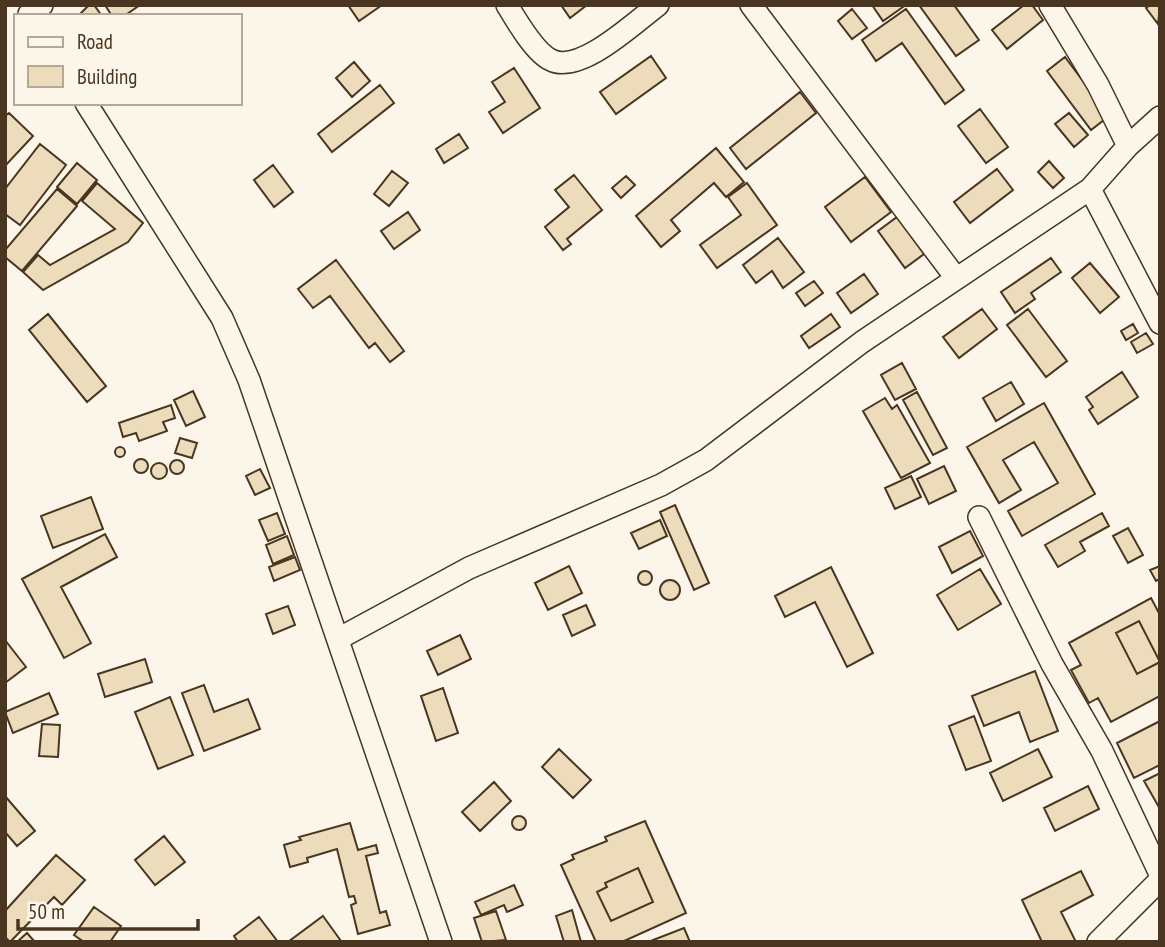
<svg xmlns="http://www.w3.org/2000/svg" width="1165" height="947" font-family="'PT Sans Narrow',sans-serif">
<style>
.building{fill:#ecdcbc;stroke:#4a3520;stroke-width:2;fill-rule:evenodd}
.lines{fill:none;stroke-linecap:round;stroke-linejoin:round}
.minor-casing{stroke:#4a3520;stroke-width:24}
.minor{stroke:#fbf6e9;stroke-width:21}
</style>
<rect width="100%" height="100%" fill="#fbf6e9"/>
<path class="building" d="M89,5H94L102,16H78Z
M105,5H140L124,16H112Z
M348,5H382L359,21Z
M561,5H587L570,18Z
M872,5H902L903,7L883,21Z
M919,5H954L979,40L956,56Z
M1024,5H1032L1043,20L1007,49L992,30Z
M1150,5H1160L1158,24L1146,8Z
M852,9L867,28L852,39L838,21Z
M906,9L964,90L945,104L902,43L876,61L862,40Z
M651,56L666,78L616,114L600,92Z
M1065,57L1109,116L1091,130L1047,71Z
M354,62L370,81L352,97L336,78Z
M514,68L540,108L503,133L489,112L505,102L492,82Z
M380,85L394,103L332,152L318,134Z
M800,92L816,113L746,169L730,148Z
M980,109L1008,147L986,163L958,126Z
M9,113L33,136L5,166V116Z
M1069,113L1088,135L1074,147L1055,124Z
M459,134L468,148L444,163L436,149Z
M40,144L66,165L20,225L5,214V189Z
M716,148L744,182L726,197L714,183L671,220L680,231L661,247L636,216Z
M1049,161L1064,178L1053,188L1038,172Z
M77,163L97,180L77,204L57,187Z
M273,165L293,192L274,207L254,180Z
M997,169L1013,190L970,223L954,202Z
M392,171L408,183L389,206L374,194Z
M574,175L602,210L567,239L571,244L563,250L545,227L569,207L555,190Z
M626,176L635,185L621,198L612,188Z
M865,177L891,212L851,242L825,207Z
M97,183L143,223L128,242L43,290L23,272L38,255L50,265L115,229L82,201Z
M747,183L777,225L717,268L700,245L741,215L728,197Z
M57,189L77,206L22,271L5,257V250Z
M408,212L420,230L394,249L381,231Z
M897,217L924,254L905,268L878,231Z
M778,238L804,272L783,288L772,271L756,283L743,265Z
M1051,258L1061,272L1031,293L1035,299L1015,313L1001,292Z
M336,260L404,351L390,362L375,343L369,348L330,296L313,308L298,289Z
M1090,263L1119,297L1100,313L1072,278Z
M864,274L878,294L851,313L837,293Z
M814,281L823,293L805,306L796,293Z
M982,309L997,329L959,358L943,337Z
M1028,309L1067,361L1046,377L1007,325Z
M48,314L106,386L87,402L29,330Z
M831,314L840,327L809,348L801,336Z
M1133,324L1138,333L1126,340L1121,331Z
M1146,333L1153,344L1137,353L1131,342Z
M902,363L916,389L895,400L881,375Z
M1122,372L1138,397L1098,424L1089,410L1093,407L1086,397Z
M1011,382L1024,404L996,421L983,398Z
M193,391L205,417L186,426L174,400Z
M917,392L947,448L933,455L903,400Z
M885,398L892,409L897,405L930,463L901,478L863,411Z
M1044,403L1095,494L1022,536L1008,511L1058,483L1034,442L1003,460L1021,490L999,503L967,447Z
M171,405L175,418L163,422L167,431L139,441L136,433L123,437L119,423Z
M180,438L197,443L192,458L175,453Z
M115 452a5 5 0 1 1 10 0a5 5 0 1 1-10 0Z
M134 466a7 7 0 1 1 14 0a7 7 0 1 1-14 0Z
M170 467a7 7 0 1 1 14 0a7 7 0 1 1-14 0Z
M151 471a8 8 0 1 1 16 0a8 8 0 1 1-16 0Z
M944,466L956,491L929,504L917,479Z
M260,469L270,488L255,495L246,476Z
M911,476L921,497L895,509L885,488Z
M91,497L103,529L53,548L41,516Z
M675,505L709,583L694,590L660,512Z
M277,513L285,534L268,541L259,520Z
M1102,513L1109,526L1080,542L1085,551L1058,567L1045,545Z
M660,520L667,536L639,549L631,533Z
M1128,528L1143,555L1128,563L1113,536Z
M970,531L983,556L952,573L939,547Z
M105,534L117,557L61,587L91,643L64,658L22,579Z
M287,536L294,555L273,564L266,545Z
M295,557L300,570L274,581L269,567Z
M569,566L582,593L548,610L535,583Z
M1160,566V579L1156,581L1150,570Z
M831,567L873,653L847,667L815,602L785,617L775,596Z
M980,569L1001,604L958,630L937,595Z
M638 578a7 7 0 1 1 14 0a7 7 0 1 1-14 0Z
M660 590a10 10 0 1 1 20 0a10 10 0 1 1-20 0Z
M1151,598L1160,615V662L1139,621L1116,633L1137,674L1160,662V696L1111,722L1098,698L1089,703L1071,670L1081,665L1069,643Z
M586,605L595,625L572,636L563,615Z
M288,606L295,625L273,634L266,614Z
M1139,621L1160,662L1137,674L1116,633Z
M460,635L471,659L438,675L427,651Z
M5,640L26,667L5,683Z
M145,659L152,682L105,697L98,674Z
M1035,671L1058,731L1030,742L1019,712L984,726L972,696Z
M204,685L214,712L248,699L260,729L204,751L182,693Z
M443,688L458,733L436,741L421,696Z
M49,693L58,714L13,733L5,712Z
M170,697L193,755L158,769L135,712Z
M974,716L991,761L966,770L949,726Z
M1160,721V765L1134,778L1117,743Z
M42,724L60,725L58,757L39,756Z
M559,749L591,780L573,798L542,767Z
M1038,749L1052,777L1003,801L990,773Z
M1160,773V809L1144,781Z
M494,782L511,801L480,831L462,812Z
M1088,786L1099,809L1055,831L1044,808Z
M5,796L35,831L17,846L5,832Z
M512 823a7 7 0 1 1 14 0a7 7 0 1 1-14 0Z
M645,821L686,913L622,942H596L561,865L574,859L572,855L607,841L605,837ZM638,868L653,902L611,921L597,892L607,887L605,883Z
M350,823L358,850L376,845L378,853L366,856L380,913L386,911L390,925L358,934L351,905L356,903L354,896L349,897L337,849L307,858L308,862L290,867L284,845L301,840L299,837Z
M164,836L185,862L155,885L135,860Z
M56,855L85,880L62,905L54,897L10,942L5,937V911Z
M638,868L653,902L611,921L597,892L607,887L605,883Z
M1081,871L1093,895L1061,912L1076,942H1042L1022,900Z
M514,885L523,905L507,912L504,905L481,915L475,902Z
M94,907L121,926L110,942H84L74,935Z
M572,910L581,942H564L556,916Z
M496,911L506,940L482,942L474,918Z
M323,916L341,941L288,942Z
M259,917L278,942H238L234,936Z
M684,928L690,942H648Z
M27,933L35,942H17Z"/>
<g class="lines">
<g class="minor-casing">
<path id="minor" d="M507,5C516,20 535,53 551,60C580,75 635,22 658,5
M751,5L956,278
M1050,5L1098,85L1128,146
M29,14L42,5
M86,103L222,318L249,380L441,942
M1090,189L1128,146L1160,117
M979,517L1052,664L1102,751L1160,874
M338,639L469,568L661,485L706,460L862,342L1090,189L1160,323
M1098,942L1160,880"/>
</g>
<use href="#minor" class="minor"/>
</g>
<rect width="1165" height="947" fill="none" stroke="#4a3520" stroke-width="14"/>
<rect x="14" y="14" width="228" height="91" fill="#fbf6e9" stroke="#b4a999" stroke-width="2"/>
<rect x="28" y="37" width="35" height="10" fill="#fbf6e9" stroke="#b4a999" stroke-width="2"/>
<text x="77" y="49" font-size="21" fill="#4a3520">Road</text>
<rect x="28" y="66" width="35" height="21" fill="#ecdcbc" stroke="#b4a999" stroke-width="2"/>
<text x="77" y="84" font-size="21" fill="#4a3520">Building</text>
<path d="M18 919v10h180v-10" fill="none" stroke="#4a3520" stroke-width="3.5"/>
<text x="28" y="919" font-size="21" fill="#4a3520" stroke="#fbf6e9" stroke-width="5" paint-order="stroke">50 m</text>
</svg>
